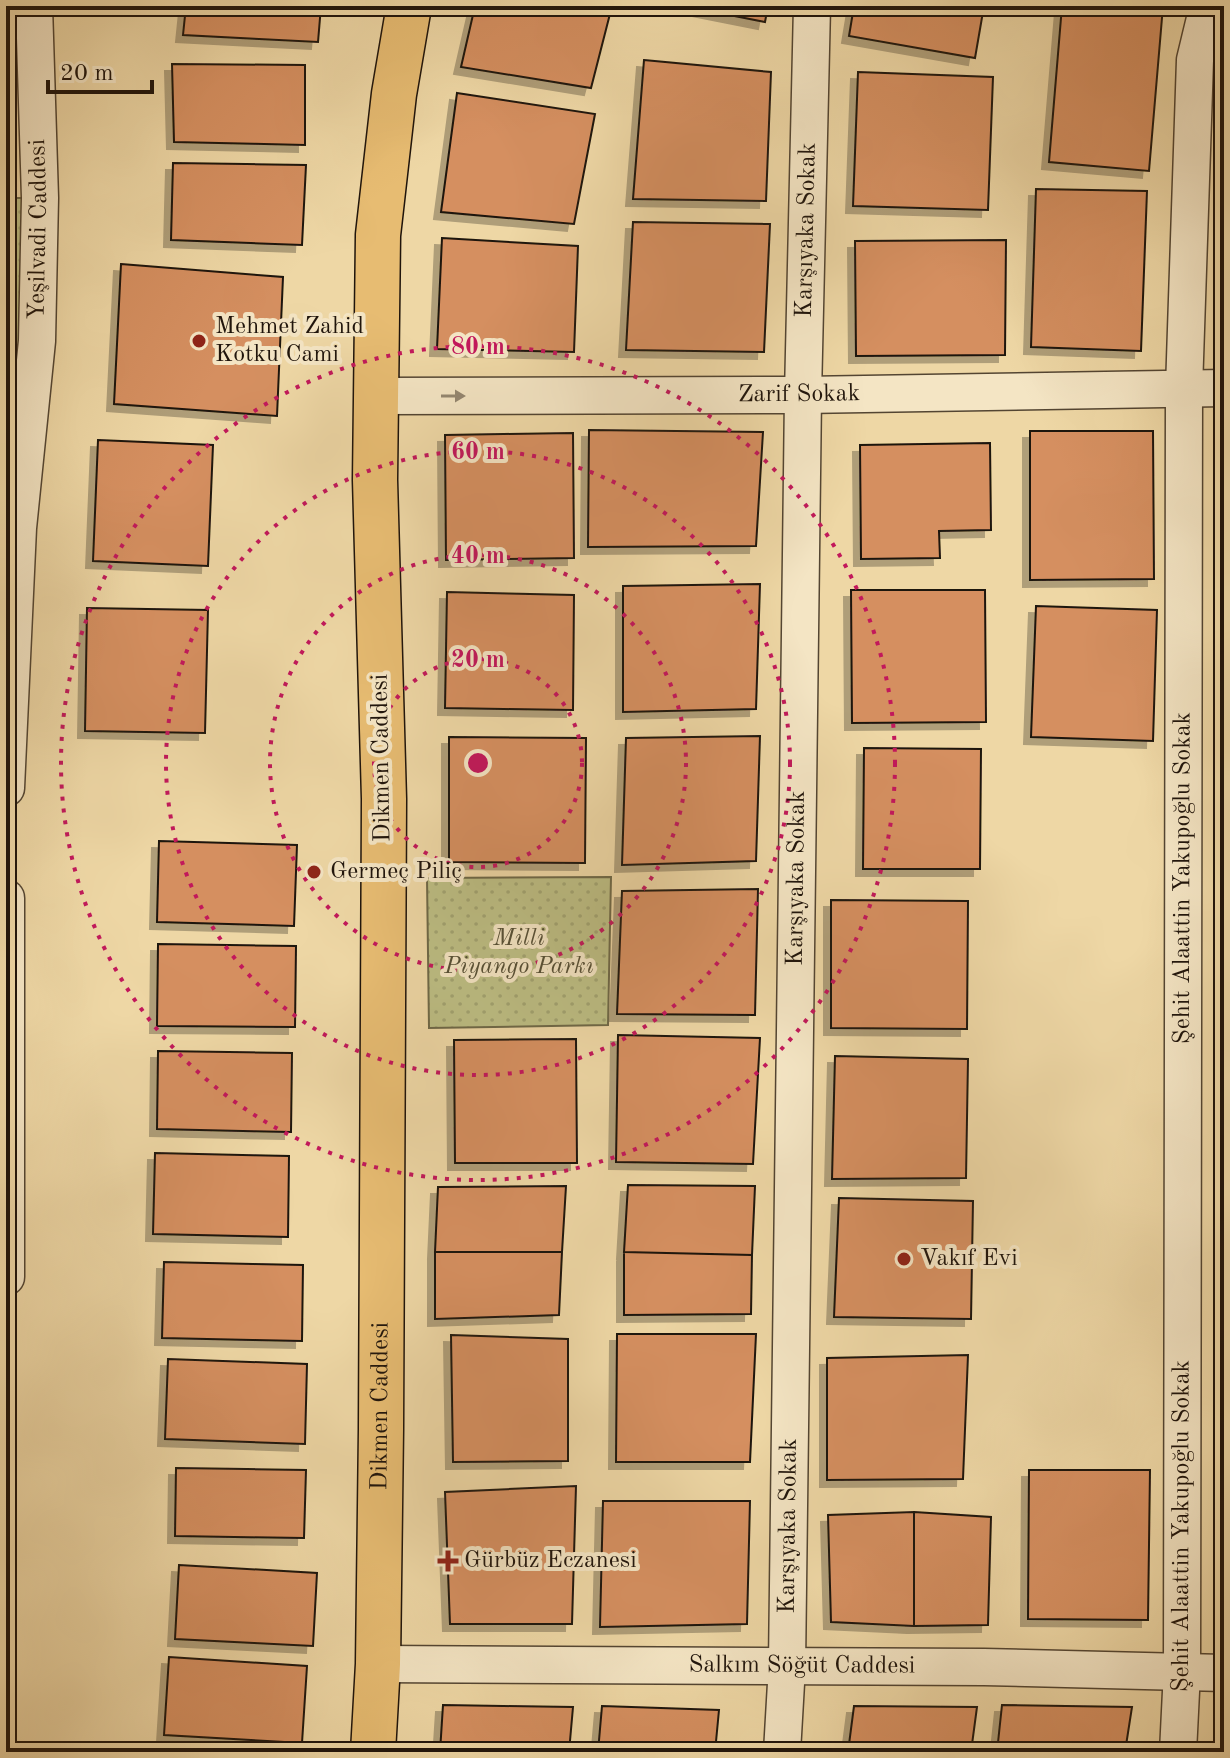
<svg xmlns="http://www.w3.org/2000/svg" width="1230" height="1758" font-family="'Old Standard TT',serif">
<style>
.park{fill:url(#park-dots);stroke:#6e6847;stroke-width:2}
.building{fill:#d58f60;stroke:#1f140b;stroke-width:2;filter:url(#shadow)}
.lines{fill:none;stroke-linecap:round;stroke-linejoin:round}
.lane-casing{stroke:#534532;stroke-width:21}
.street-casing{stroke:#534532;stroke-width:39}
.primary-casing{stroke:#1f140b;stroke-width:47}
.lane{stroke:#f4e5c4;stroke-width:18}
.street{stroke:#f4e5c4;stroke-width:36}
.primary{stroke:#e7bc72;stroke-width:44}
.oneway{fill:#948771}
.ring{fill:none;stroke:#c2185b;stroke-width:4;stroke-dasharray:4 8}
.poi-dot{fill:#8f2418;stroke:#f4e5c4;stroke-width:3}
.labels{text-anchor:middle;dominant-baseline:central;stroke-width:8;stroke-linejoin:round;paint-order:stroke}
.street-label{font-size:24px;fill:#1f140b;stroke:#f4e5c4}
.poi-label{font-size:24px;fill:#1f140b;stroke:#f4e5c4;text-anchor:start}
.park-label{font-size:24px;font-style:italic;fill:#564f35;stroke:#f4e5c4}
.centre{fill:#c2185b;stroke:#f4e5c4;stroke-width:4}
.ring-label{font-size:24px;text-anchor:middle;font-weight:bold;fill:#c2185b;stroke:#f4e5c4;stroke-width:8;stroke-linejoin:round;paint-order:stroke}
</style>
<defs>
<pattern id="park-dots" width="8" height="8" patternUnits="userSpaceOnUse" patternTransform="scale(2)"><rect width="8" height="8" fill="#bcbd83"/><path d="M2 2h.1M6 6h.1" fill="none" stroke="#a1a270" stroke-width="1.8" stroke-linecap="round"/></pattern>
<filter id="shadow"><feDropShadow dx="-7" dy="7" stdDeviation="0" flood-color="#0004"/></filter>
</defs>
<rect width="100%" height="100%" fill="#eed7a5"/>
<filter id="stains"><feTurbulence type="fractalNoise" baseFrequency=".0025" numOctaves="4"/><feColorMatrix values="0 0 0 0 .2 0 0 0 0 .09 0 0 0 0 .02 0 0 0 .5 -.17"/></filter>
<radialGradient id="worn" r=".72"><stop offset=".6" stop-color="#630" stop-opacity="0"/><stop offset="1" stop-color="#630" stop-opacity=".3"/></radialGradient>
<path class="park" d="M6,198H40L6,788Z
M611,877L608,1025L429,1028L427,878Z"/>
<path class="building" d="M186,6H321L318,42L183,35Z
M475,6H612L591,88L461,67Z
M684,6H768L765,22Z
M854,6H984L975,58L849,36Z
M1062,6H1163L1149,171L1049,162Z
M644,60L771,72L766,201L633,199Z
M172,64L305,65V145L174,142Z
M858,72L993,77L988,210L853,206Z
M457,93L595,114L574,224L441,212Z
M173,163L306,165L302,245L171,240Z
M1036,189L1147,191L1141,351L1031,347Z
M633,222L770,224L764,352L626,350Z
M442,238L578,246L574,352L437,349Z
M1006,240L1005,355L856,356L855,241Z
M121,264L283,277L277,416L114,404Z
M1224,415V543H1222V416Z
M589,430L763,432L756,546L588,547Z
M1030,431H1153L1154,579L1030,580Z
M573,433L574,558L446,560L445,435Z
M98,440L213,445L208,566L93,561Z
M990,443L991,530L939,531L940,558L861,559L860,445Z
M760,584L756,709L623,712V586Z
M851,590H985L986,722L852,723Z
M447,592L574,595L573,710L445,708Z
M1036,606L1157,610L1153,741L1031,737Z
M87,608L208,610L205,733L85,731Z
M760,736L756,861L622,865L626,738Z
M449,737L586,738L585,863L449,862Z
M864,748L981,749L980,869H863Z
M159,841L297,845L294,926L157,922Z
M758,889L755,1015L617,1014L622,891Z
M831,900L968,901L967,1029L831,1028Z
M158,944L296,946L295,1027L157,1026Z
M618,1035L760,1038L753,1164L616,1162Z
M576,1039L577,1163H455L454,1040Z
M158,1051L292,1053L291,1132L157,1129Z
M835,1056L968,1059L966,1178L832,1179Z
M155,1153L289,1156L288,1237L153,1234Z
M628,1185L755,1186L752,1255L624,1252Z
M566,1186L562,1252H435L438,1187Z
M839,1198L973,1201L971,1319L834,1317Z
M435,1252H562L559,1315L435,1319Z
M624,1252L752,1255L751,1314L624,1315Z
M164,1262L303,1265L302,1341L162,1338Z
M617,1334H756L750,1462H616Z
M451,1335L568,1339V1461L453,1462Z
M968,1355L963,1479L827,1480V1358Z
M168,1359L307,1364L305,1444L165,1439Z
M176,1468L306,1470L304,1538L175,1536Z
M1029,1470H1150L1148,1620L1028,1619Z
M576,1486L572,1624H450L445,1492Z
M603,1501H750L747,1624L600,1627Z
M914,1512L991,1517L988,1625L914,1626Z
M914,1512V1626L831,1622L828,1515Z
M179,1565L317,1573L313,1646L175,1639Z
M169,1657L307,1666L302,1743L164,1735Z
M443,1705L573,1707L569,1752H440Z
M1002,1705L1132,1707L1125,1752H997Z
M602,1706L719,1710L715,1752H598Z
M854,1706L977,1707L971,1752H848Z"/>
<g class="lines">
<g class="lane-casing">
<path id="lane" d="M6,360L26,401"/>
</g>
<g class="street-casing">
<g id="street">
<path id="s1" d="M375,396L803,395L1224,388"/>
<path id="s2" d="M6,788L18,528L37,341L40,198L34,6"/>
<path d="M6,898V1277"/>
<path id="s3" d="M378,1664L984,1667L1224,1673"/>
<path id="s4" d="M782,1752L787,1666L803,395L812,6"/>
<path id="s5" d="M1178,1752L1182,1671L1184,389L1195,60L1208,6"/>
</g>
</g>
<g class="primary-casing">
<g id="primary">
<path id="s6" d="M373,1752L378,1664L381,1429L384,799L375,480L378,235L394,94L409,6"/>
</g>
</g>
<use href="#lane" class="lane"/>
<use href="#street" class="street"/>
<use href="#primary" class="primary"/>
</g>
<defs><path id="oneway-solid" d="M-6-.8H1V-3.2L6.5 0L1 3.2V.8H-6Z" transform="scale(2)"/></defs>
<use class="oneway" href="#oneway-solid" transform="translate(453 396)"/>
<g class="ring">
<circle cx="478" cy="763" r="104"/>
<circle cx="478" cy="763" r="208"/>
<circle cx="478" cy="763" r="312"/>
<circle cx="478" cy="763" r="417"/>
</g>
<g class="poi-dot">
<circle cx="199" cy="341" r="8"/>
<circle cx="314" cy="872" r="8"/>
<circle cx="904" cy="1259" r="8"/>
<path d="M444 1549h8v8h8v8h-8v8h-8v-8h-8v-8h8z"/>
</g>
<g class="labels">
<g class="street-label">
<text stroke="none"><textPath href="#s2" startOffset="560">Yeşilvadi Caddesi</textPath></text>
<text stroke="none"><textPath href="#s4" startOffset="1522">Karşıyaka Sokak</textPath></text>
<text stroke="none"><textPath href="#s1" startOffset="424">Zarif Sokak</textPath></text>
<text transform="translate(382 758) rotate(-91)">Dikmen Caddesi</text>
<text stroke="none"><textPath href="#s5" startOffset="874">Şehit Alaattin Yakupoğlu Sokak</textPath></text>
<text stroke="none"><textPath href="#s4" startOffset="874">Karşıyaka Sokak</textPath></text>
<text stroke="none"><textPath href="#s6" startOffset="346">Dikmen Caddesi</textPath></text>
<text stroke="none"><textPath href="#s5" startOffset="226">Şehit Alaattin Yakupoğlu Sokak</textPath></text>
<text stroke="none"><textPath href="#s4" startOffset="226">Karşıyaka Sokak</textPath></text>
<text stroke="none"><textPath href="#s3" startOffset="424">Salkım Söğüt Caddesi</textPath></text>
</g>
<g class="poi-label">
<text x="215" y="327">Mehmet Zahid<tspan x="215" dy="28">Kotku Cami</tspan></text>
<text x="330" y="872">Germeç Piliç</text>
<text x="920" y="1259">Vakıf Evi</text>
<text x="464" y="1561">Gürbüz Eczanesi</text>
</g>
<g class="park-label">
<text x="519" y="939">Milli<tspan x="519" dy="28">Piyango Parkı</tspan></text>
</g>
</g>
<circle cx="478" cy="763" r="12" class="centre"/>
<g class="ring-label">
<text x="478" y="354">80 m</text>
<text x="478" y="459">60 m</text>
<text x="478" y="563">40 m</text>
<text x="478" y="667">20 m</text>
</g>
<rect width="1230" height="1758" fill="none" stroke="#eed7a5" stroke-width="32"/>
<rect x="8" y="8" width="1214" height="1742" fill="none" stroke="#1f140b" stroke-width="4"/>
<rect x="16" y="16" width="1198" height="1726" fill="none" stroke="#1f140b" stroke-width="2"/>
<path d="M48 80v12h104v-12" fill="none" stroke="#1f140b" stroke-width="4"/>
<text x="60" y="80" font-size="24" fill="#1f140b" stroke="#f4e5c4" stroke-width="6" paint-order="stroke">20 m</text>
<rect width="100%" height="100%" filter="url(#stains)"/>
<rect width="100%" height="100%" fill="url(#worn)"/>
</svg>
